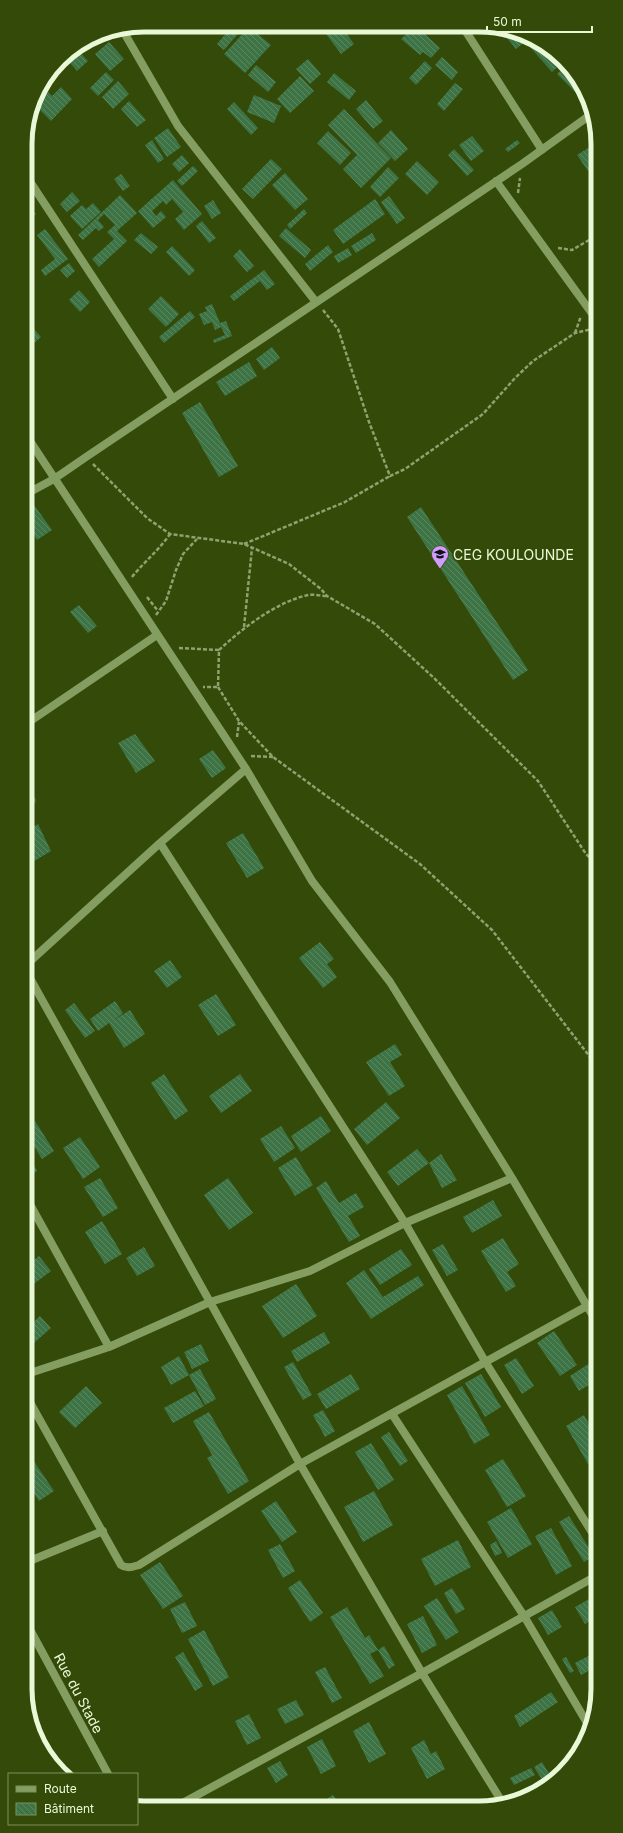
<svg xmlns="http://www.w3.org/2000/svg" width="623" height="1833" font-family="Inter,sans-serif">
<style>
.building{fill:url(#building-back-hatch)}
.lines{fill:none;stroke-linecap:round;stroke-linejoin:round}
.path{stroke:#8fa170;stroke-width:2.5;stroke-dasharray:4 2;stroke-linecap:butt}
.minor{stroke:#849e62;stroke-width:8}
.labels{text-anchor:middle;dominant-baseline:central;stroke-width:3.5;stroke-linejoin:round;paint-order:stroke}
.poi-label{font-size:14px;fill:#e9f8d7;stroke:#344a08;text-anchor:start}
.street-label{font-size:14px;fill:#e9f8d7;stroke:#344a08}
.rim{fill:none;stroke:#e9f8d7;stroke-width:5}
</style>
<defs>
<pattern id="building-back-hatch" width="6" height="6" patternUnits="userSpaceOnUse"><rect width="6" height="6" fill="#3e7345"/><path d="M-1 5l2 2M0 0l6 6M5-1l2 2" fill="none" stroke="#5a885f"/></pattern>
</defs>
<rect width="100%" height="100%" fill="#344a08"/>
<path class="building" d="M232,26L244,27L224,50L217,44Z
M320,26H341L354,44L341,54Z
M249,27L271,45L245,73L224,54Z
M414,27H417L440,48L431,58L423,52L420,55L401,39Z
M498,27H503L526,41L516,49Z
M109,42L124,59L110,71L95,54Z
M532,43L563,60L564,61L552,72L529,46Z
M76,48L88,61L77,71L64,56Z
M442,57L458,72L452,80L435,65Z
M308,59L321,74L310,84L296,69Z
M425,61L432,68L416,85L409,78Z
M256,65L276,82L268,92L248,75Z
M566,65L582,85L585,92L580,97L557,74Z
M106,72L114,80L98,96L90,88Z
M334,73L356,91L349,100L327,82Z
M300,76L314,91L290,113L277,99Z
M118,81L129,94L113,109L102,97Z
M455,83L463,89L444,111L437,104Z
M42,85L52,96L61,87L72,99L51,121L34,104L37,91Z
M254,95L281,106L274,123L247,112Z
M366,100L383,121L373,129L356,109Z
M129,101L146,120L137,127L121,109Z
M234,102L258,128L251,135L227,109Z
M344,109L391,158L361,188L343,169L357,155L328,125Z
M168,128L181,147L167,157L154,138Z
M391,130L408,149L395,161L378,143Z
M328,131L351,153L340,165L317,143Z
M472,136L484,151L471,161L459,145Z
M152,140L164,159L158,163L145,145Z
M517,140L520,143L508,152L505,149Z
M596,143V166L588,171L577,155Z
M454,149L474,170L467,176L448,155Z
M182,155L189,163L179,172L172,164Z
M271,159L282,169L253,199L242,189Z
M417,161L439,182L427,195L405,174Z
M193,166L198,171L182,186L177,181Z
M388,167L399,178L380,197L370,187Z
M285,173L308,199L295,210L272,185Z
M121,174L130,186L123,191L114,179Z
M596,174V187L590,178Z
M173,180L202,214L184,230L175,219L183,212L172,199L166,205L163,201L152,211L156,216L161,211L166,217L153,228L138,211Z
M72,192L80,201L67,212L60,204Z
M120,195L137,213L117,231L127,241L99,267L92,259L114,239L107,232L115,225L104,214L98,220L104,227L99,231L96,228L83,240L78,235Z
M389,196L405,218L397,224L381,202Z
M375,199L385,214L343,244L333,230Z
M213,200L221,213L212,219L204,206Z
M25,201L36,214L25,222Z
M93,203L101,212L82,229L70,216L82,205L86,209Z
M304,209L307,213L290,229L287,225Z
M202,221L216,238L209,243L196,226Z
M286,228L311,250L305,258L279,236Z
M45,229L68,259L45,276L41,270L55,259L37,235Z
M141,233L158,247L151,254L134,240Z
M372,233L376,240L356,253L351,246Z
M328,245L333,252L310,271L305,264Z
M172,246L195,270L189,276L166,252Z
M348,248L352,255L338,263L334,256Z
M240,249L254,266L247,272L233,256Z
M69,263L75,271L67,278L60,270Z
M264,270L275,284L267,290L260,281L234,301L230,296Z
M79,290L90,302L80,312L69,300Z
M161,296L179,314L166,327L148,309Z
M212,304L220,323L226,321L232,336L214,343L213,340L225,335L221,327L215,330L212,322L204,325L199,314L207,311L205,307Z
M190,311L195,317L164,343L159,337Z
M26,320L41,337L26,350Z
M272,347L280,358L264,370L256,359Z
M249,362L257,376L225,396L216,382Z
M200,402L238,466L219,477L182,413Z
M32,502L52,530L37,540L26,524V506Z
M421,507L528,670L513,680L407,517Z
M79,605L97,626L88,633L70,612Z
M135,734L155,761L136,773L118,743Z
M213,750L226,768L212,778L199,759Z
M26,791L34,796L36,800L32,809L34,818L27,822Z
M38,824L51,851L31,863L26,853V831Z
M243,833L264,868L247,878L226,843Z
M320,942L334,959L327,964L337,977L323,988L299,958Z
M170,960L182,977L167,988L154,971Z
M216,994L236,1025L218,1036L198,1005Z
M26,1001L33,1010L26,1013Z
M115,1001L123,1013L114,1020L130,1010L145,1034L124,1048L109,1023L98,1031L90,1019Z
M74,1003L95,1031L85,1038L65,1010Z
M395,1044L402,1055L390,1062L405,1086L389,1096L366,1062Z
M164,1074L188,1111L175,1120L151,1083Z
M240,1074L252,1091L221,1113L209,1096Z
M386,1102L400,1118L367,1145L354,1129Z
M321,1116L331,1131L301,1152L291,1136Z
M35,1121L54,1151L42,1159L27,1135V1126Z
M281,1126L295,1148L274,1162L260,1139Z
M80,1137L100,1167L83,1179L63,1148Z
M417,1149L429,1163L398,1186L387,1172Z
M27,1153L37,1171L30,1175L27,1169Z
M441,1154L457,1180L442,1188L429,1163Z
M296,1157L313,1185L295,1196L278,1168Z
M100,1178L118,1208L103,1217L84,1187Z
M228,1178L253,1213L229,1230L204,1195Z
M326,1181L339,1203L356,1193L364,1207L348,1216L360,1236L349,1242L316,1188Z
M493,1200L502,1216L472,1233L463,1217Z
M102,1221L122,1254L105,1264L85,1232Z
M503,1238L519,1264L507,1272L516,1286L506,1292L481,1251Z
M443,1244L458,1270L447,1276L432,1250Z
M144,1247L155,1266L137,1276L126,1258Z
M401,1249L412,1265L380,1285L369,1269Z
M39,1256L51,1271L27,1289V1266Z
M364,1270L383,1297L418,1276L424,1285L371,1319L346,1283Z
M296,1284L317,1316L283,1338L262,1306Z
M40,1316L51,1328L27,1349V1328Z
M554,1331L577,1365L560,1376L537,1343Z
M324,1332L330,1343L297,1362L291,1351Z
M201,1344L209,1361L192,1369L184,1352Z
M179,1356L189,1375L171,1385L161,1367Z
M516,1358L534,1386L522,1394L504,1365Z
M596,1359L597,1380L579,1391L570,1376Z
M293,1362L312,1395L303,1400L284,1367Z
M200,1369L216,1399L205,1405L189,1375Z
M351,1374L360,1389L326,1409L317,1394Z
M481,1374L501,1407L485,1417L465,1383Z
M86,1386L102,1403L75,1428L59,1412Z
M462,1386L490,1435L474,1444L447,1395Z
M195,1391L204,1406L173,1423L164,1408Z
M323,1410L335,1431L325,1437L313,1415Z
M209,1412L249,1481L228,1494L207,1458L216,1453L212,1455L193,1421Z
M584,1415L597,1438V1459L588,1464L566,1426Z
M389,1432L408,1461L400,1466L381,1437Z
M371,1443L394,1480L378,1490L355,1452Z
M503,1459L526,1496L507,1507L485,1470Z
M33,1460L54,1491L39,1501L27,1483V1464Z
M374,1491L393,1525L363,1542L344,1507Z
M276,1501L297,1532L282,1542L261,1511Z
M511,1508L532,1544L508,1558L487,1522Z
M569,1516L594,1556L584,1562L559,1522Z
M551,1528L572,1566L556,1575L535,1536Z
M458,1540L471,1567L435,1586L421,1559Z
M496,1541L502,1553L495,1556L490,1545Z
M280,1544L295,1571L283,1578L268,1550Z
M160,1562L183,1596L163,1609L140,1575Z
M300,1580L323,1613L310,1622L288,1588Z
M452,1588L465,1609L456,1614L444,1593Z
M598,1594V1616L585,1624L575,1607Z
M437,1598L459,1632L446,1640L424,1606Z
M185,1602L197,1626L182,1633L170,1609Z
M347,1607L365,1638L369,1635L378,1650L370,1654L384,1676L370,1684L330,1617Z
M552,1610L562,1627L548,1635L538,1618Z
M423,1616L437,1645L422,1653L407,1624Z
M204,1630L229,1677L213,1686L188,1639Z
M384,1646L395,1665L389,1669L378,1650Z
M598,1651V1666L581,1675L575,1663Z
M183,1652L203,1686L195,1691L175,1657Z
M566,1657L574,1671L570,1673L562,1659Z
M325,1667L342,1698L332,1703L315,1672Z
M27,1674L32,1686L27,1688Z
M551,1692L558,1702L520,1727L514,1716Z
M296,1700L304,1715L285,1724L277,1709Z
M249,1714L261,1738L247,1745L235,1721Z
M369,1722L386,1754L369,1763L353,1731Z
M322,1739L336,1766L321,1774L307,1747Z
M424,1740L431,1754L436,1751L445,1769L427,1779L411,1748Z
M280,1761L288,1775L276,1783L267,1768Z
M542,1762L553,1780L546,1786L534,1767Z
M531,1768L535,1775L514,1785L510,1778Z
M333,1795L341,1806H325L322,1802Z"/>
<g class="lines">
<path class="path" d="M518,193L520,178
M558,248L572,250L596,236
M323,310L338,329L369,422L390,476L405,469L483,414L515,378L533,361L575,333L592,329
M575,333L581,316
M93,464L147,518L170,534L244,544L289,564L321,589L327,596L375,624L434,678L538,781L586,854L597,865
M244,544L345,502L390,476
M132,577C144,562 159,550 170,534
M147,597L158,611
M156,615L166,601L176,570L183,554L197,539
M244,627L252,548
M179,648L219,650L218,687H203
M219,650C243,628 276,602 308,595C314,594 321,596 327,596
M218,687L239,721L273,757L420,864L492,930L597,1066
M237,737L239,722
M251,756L273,757"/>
<path class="minor" d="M463,27L542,150
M122,29L178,126L316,302
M25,174L173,399
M496,181L596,319
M26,435L246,769L312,881L390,982L512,1178L597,1323
M26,494L54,479L86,457L522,164L593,113
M26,724L157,635
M160,843L405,1223L486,1363L598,1542
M26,965L160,843L246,769
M26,971L300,1464L422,1673L598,1575
M27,1199L109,1347
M27,1374L109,1347L210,1302L310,1271L405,1223L512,1178
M27,1397L121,1565C127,1569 132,1567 139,1565L300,1464L587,1306
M392,1414L524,1616L590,1728
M27,1562L103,1531
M27,1624L108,1774
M177,1806L422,1673L504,1805
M489,1806L500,1799"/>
</g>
<defs>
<g id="school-pin" transform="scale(0.9)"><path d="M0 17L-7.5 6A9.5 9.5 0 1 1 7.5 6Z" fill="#d09dff" stroke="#344a08"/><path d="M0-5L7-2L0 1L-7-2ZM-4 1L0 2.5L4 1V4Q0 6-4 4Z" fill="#111"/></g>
</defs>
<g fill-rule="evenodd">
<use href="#school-pin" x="440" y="554"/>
</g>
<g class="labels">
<g class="poi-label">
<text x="453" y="554">CEG KOULOUNDE</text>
</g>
<g class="street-label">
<text transform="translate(79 1693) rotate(62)">Rue du Stade</text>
</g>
</g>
<path d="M0 0H623V1833H0ZM144 32H479A112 112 0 0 1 591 144V1689A112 112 0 0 1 479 1801H144A112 112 0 0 1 32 1689V144A112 112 0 0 1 144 32Z" fill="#344a08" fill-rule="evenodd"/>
<path class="rim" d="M144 32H479A112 112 0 0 1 591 144V1689A112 112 0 0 1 479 1801H144A112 112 0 0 1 32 1689V144A112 112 0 0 1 144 32Z"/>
<rect x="8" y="1773" width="130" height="52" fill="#344a08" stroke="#7c905b"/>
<rect x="16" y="1786" width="20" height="6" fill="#849e62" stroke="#7c905b"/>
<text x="44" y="1793" font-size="12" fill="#e9f8d7">Route</text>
<rect x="16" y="1803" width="20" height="12" fill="url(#building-back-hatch)" stroke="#7c905b"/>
<text x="44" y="1813" font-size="12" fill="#e9f8d7">Bâtiment</text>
<path d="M487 26v6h105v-6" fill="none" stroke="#e9f8d7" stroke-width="2"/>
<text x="493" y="26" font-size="12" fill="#e9f8d7" stroke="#344a08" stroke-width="3" paint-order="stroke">50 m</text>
</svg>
